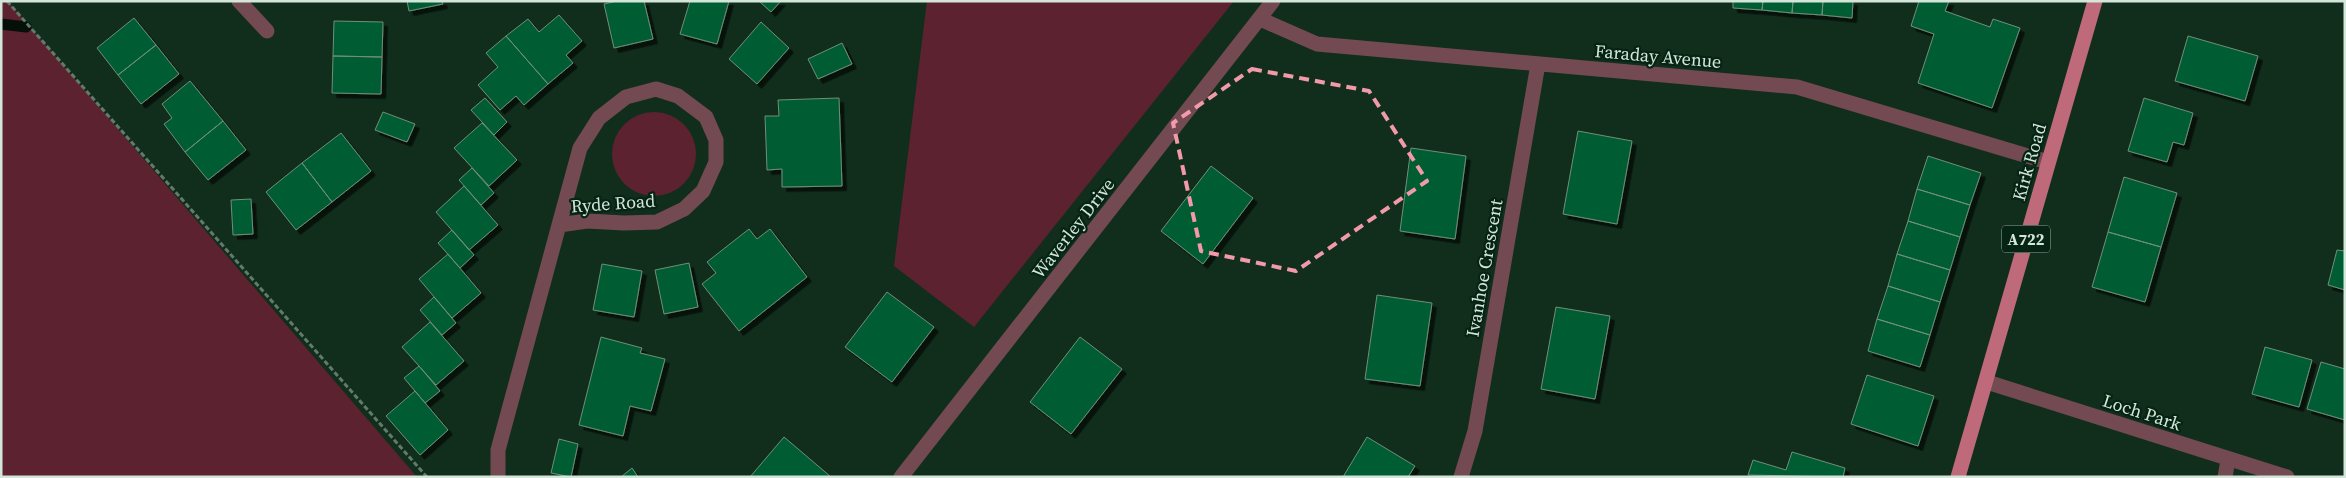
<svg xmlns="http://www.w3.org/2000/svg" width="2346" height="478" font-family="'Source Serif 4',serif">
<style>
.green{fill:#5c2230}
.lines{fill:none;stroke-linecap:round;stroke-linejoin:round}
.stream{stroke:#041008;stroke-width:11}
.building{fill:#045c32;stroke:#6f8f79;filter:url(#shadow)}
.path{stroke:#627a6b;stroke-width:3;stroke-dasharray:5 2.5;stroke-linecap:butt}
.minor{stroke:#734a51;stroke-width:15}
.major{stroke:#be6a7a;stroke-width:15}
.marked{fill:none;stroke:#f39aaa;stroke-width:4;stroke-dasharray:10 6;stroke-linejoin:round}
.labels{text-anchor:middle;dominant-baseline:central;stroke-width:4.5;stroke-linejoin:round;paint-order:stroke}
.shield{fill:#062413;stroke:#96ab9e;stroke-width:1}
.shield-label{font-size:16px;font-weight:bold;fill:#d4e5d9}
.street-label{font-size:18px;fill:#d4e5d9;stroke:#062413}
</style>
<defs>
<filter id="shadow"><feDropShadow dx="4.5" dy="4.5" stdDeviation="0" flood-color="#0009"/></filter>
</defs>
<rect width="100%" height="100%" fill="#112e1c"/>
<path class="green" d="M1,1H8L417,477H1Z
M927,1H1234L974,327L894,266Z
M612 154a42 42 0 1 1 84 0a42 42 0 1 1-84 0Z"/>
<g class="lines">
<path class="stream" d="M1,24L26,27"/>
</g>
<path class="building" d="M407,1H442L443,4L409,11Z
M617,1H644L653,39L614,48L604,4Z
M690,1H729L717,44L680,34Z
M759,1H781L771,12Z
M1733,1H1763L1762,10L1733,8Z
M1763,1H1793L1792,13L1762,10Z
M1793,1H1823L1822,15L1792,13Z
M1823,1H1853L1852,18L1822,15Z
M1919,1H1949L1945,11L1990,27L1993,19L2020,28L1992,108L1918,83L1934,34L1911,26Z
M559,15L582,41L566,55L573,63L548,84L506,36L528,19L539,32Z
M134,18L156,45L118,75L97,48Z
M334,21L383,22L382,57L333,56Z
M761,22L789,48L757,84L729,59Z
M506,36L548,84L524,105L516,96L500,110L478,85L498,67L486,53Z
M2188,36L2258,56L2245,101L2175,81Z
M842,43L852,64L818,79L808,59Z
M156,45L179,74L141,104L118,75Z
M333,56L382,57L381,94L332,93Z
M190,81L223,121L185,152L164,124L172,118L162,104Z
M485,98L507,122L494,135L471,110Z
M839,98L842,186L782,187V169L767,170L765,116H779L778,100Z
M2144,98L2193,113L2184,145L2173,142L2167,162L2128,151Z
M383,112L415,124L407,142L375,130Z
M223,121L246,150L208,180L185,152Z
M482,123L517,160L489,186L454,148Z
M1578,131L1632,141L1617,224L1563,214Z
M341,133L371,171L332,202L302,163Z
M1411,148L1466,156L1455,239L1400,231Z
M1928,156L1981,173L1970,205L1917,189Z
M302,163L332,202L296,230L266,192Z
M1211,166L1253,198L1203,264L1161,231Z
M472,168L494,193L481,205L459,180Z
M2124,177L2177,193L2161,247L2108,232Z
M464,186L498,225L469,250L436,212Z
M1917,189L1970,205L1960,237L1908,221Z
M251,199L253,234L233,235L231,200Z
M1908,221L1960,237L1950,270L1897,254Z
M749,229L757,239L770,229L807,277L739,331L702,284L716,273L707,262Z
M452,230L474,255L460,268L438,243Z
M2108,232L2161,247L2145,302L2092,287Z
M2337,250L2345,251V290L2328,285Z
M448,254L481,293L452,318L419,279Z
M1897,254L1950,270L1940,302L1888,286Z
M689,263L698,307L664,314L655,270Z
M602,264L642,271L634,317L593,310Z
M1888,286L1940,302L1930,335L1877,319Z
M887,292L934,327L892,382L845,347Z
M1377,295L1432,303L1420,386L1365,379Z
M434,297L456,323L442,335L420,310Z
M1556,307L1610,316L1595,399L1541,389Z
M1877,319L1930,335L1920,367L1868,351Z
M430,322L464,361L436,385L402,347Z
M601,337L642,348L640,353L665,359L651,411L630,406L623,436L579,425Z
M1080,337L1122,369L1071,434L1030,402Z
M2265,347L2312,360L2299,407L2252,394Z
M2321,362L2345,369V420L2307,409Z
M419,366L440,391L425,403L404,378Z
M1867,375L1934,396L1918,446L1851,424Z
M415,391L448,430L420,455L386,416Z
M784,437L831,477H750Z
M1367,437L1415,466L1408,477H1343Z
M559,439L578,444L571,477L551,473Z
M1792,452L1845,468L1843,477L1748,475L1753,460L1786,470Z
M632,468L638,477H621Z"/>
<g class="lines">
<path class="path" d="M7,1L427,477"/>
<path class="minor" d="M239,1L267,31
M1260,19L1317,44L1797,87L2048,162
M1987,382L2287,477
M498,477V450L559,225L580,148L599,118L626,97L656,89L678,96L706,117L716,140V162L703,191L684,209L657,222L624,223L587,221L559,225
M901,477L1273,1
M1461,477L1475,431L1538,64
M2225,477L2228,460"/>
<path class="major" d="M1958,477L2095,1"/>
</g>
<path class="marked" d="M1252,69L1369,91L1427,181L1296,271L1201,251L1173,123Z"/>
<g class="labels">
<rect class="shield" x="2002" y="225.5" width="48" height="27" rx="4"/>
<g class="shield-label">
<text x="2026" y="239">A722</text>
</g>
<g class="street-label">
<text transform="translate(1658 56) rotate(5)">Faraday Avenue</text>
<text transform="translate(2029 162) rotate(-74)">Kirk Road</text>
<text transform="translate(613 203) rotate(-4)">Ryde Road</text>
<text transform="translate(1073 228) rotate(-52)">Waverley Drive</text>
<text transform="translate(1484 268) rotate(-80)">Ivanhoe Crescent</text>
<text transform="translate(2142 412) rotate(18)">Loch Park</text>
</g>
</g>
<rect width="2346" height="478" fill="none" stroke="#d4e5d9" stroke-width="5"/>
</svg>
